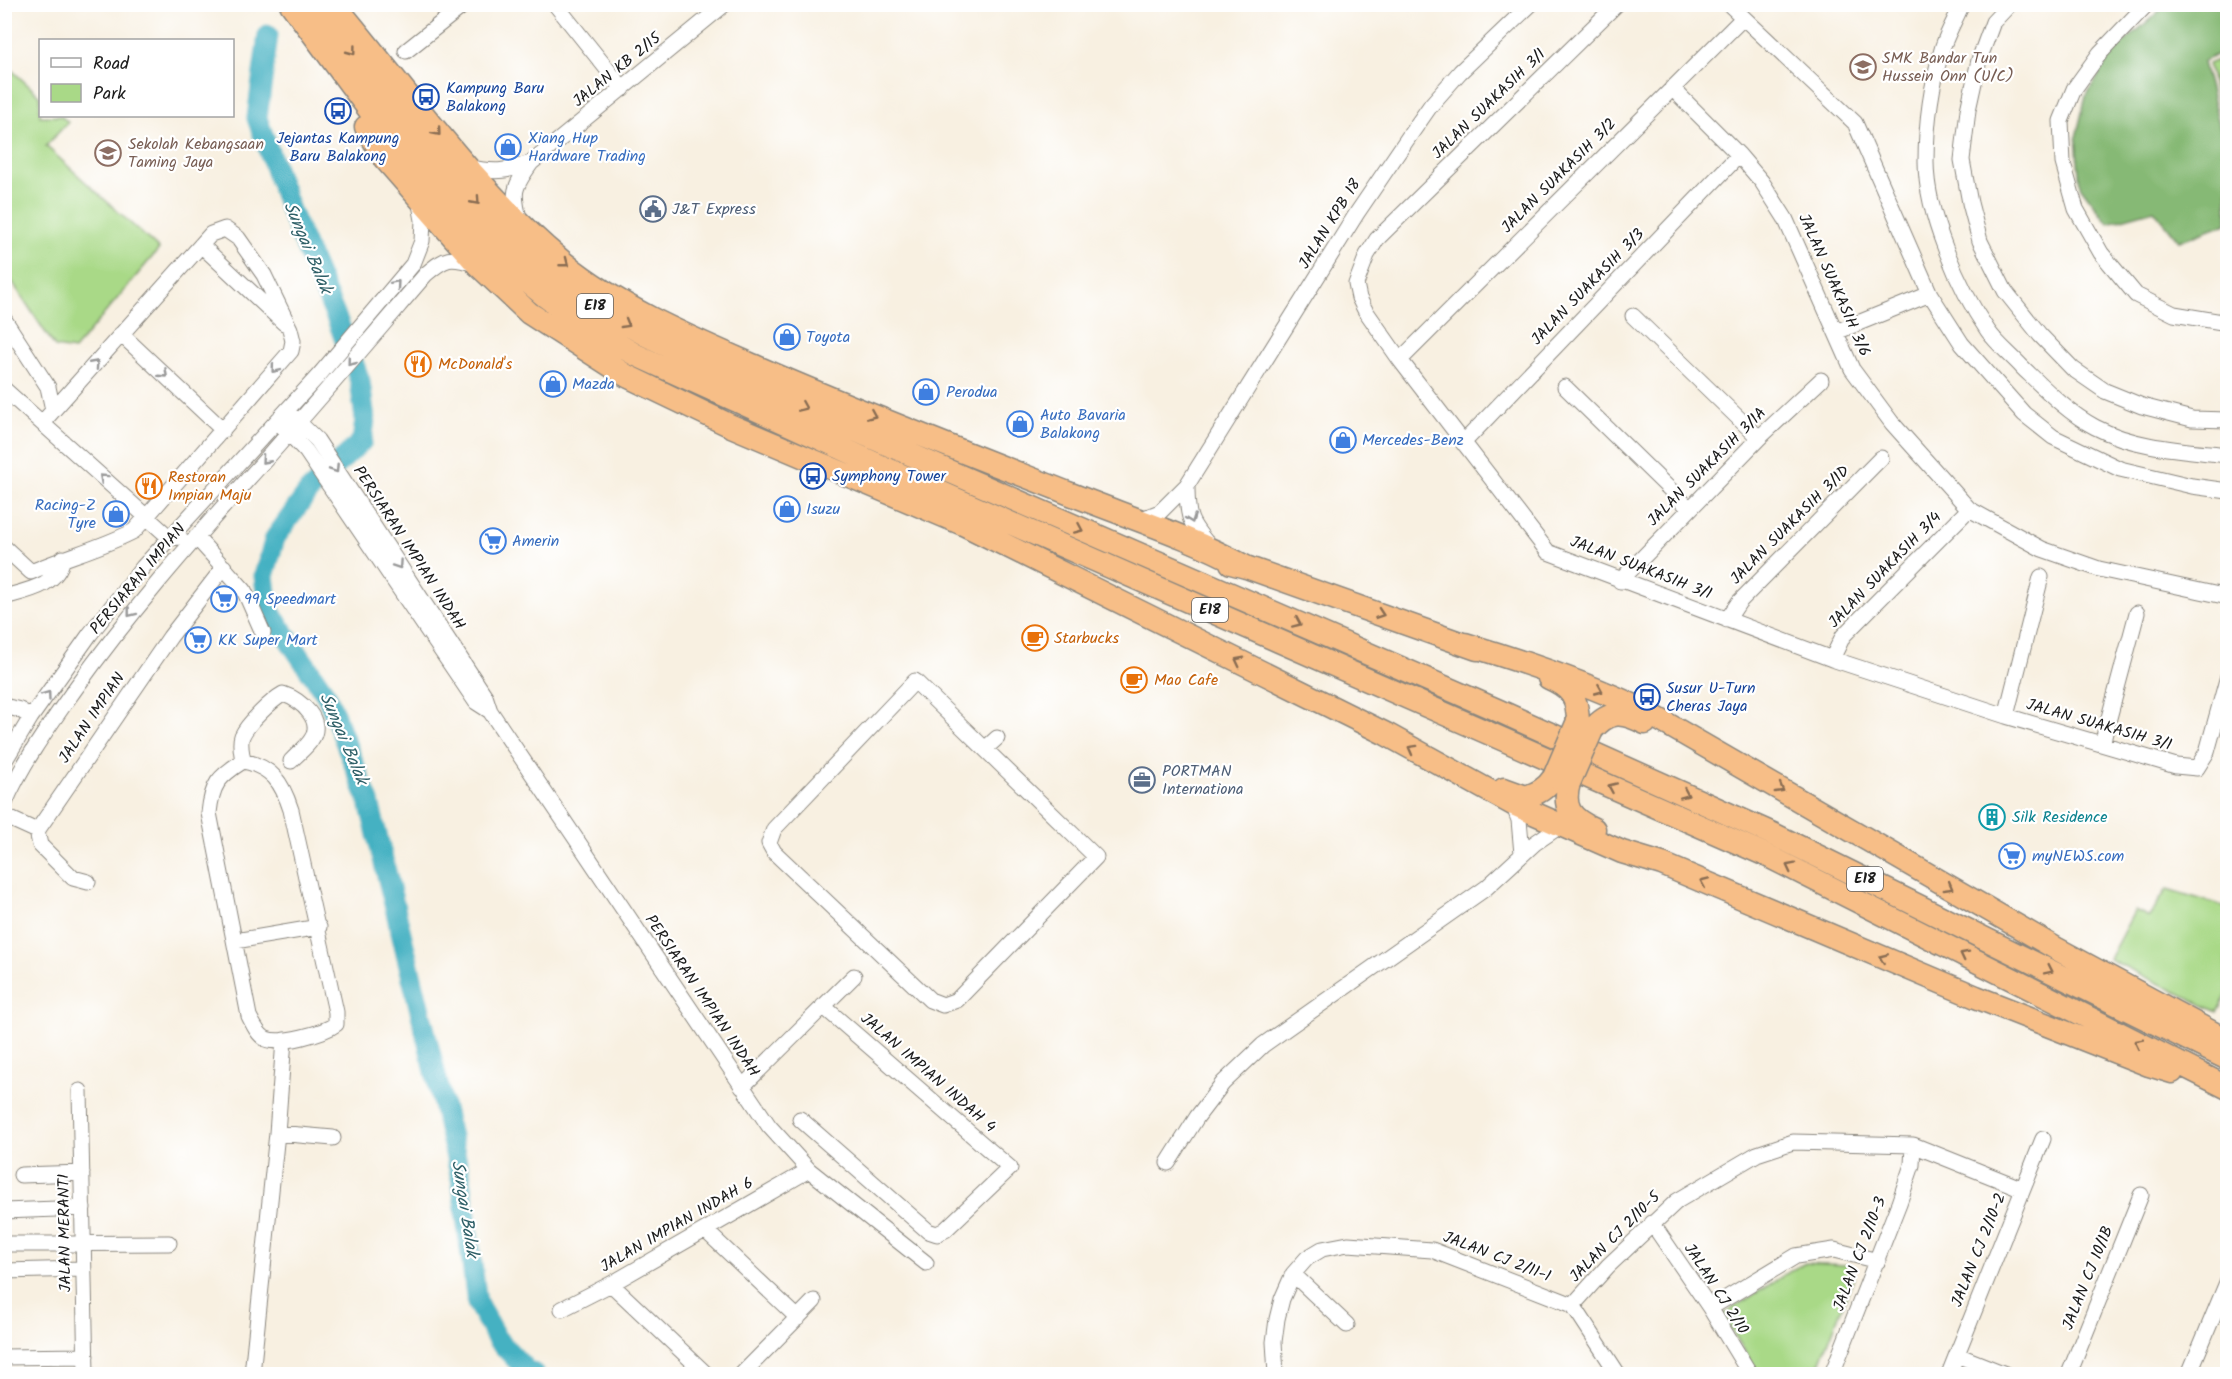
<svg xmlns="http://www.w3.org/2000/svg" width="2232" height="1379" font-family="Kalam,sans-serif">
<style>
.green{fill:#a9d987;stroke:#627a52;stroke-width:1.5}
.forest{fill:#86b974;stroke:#516a48;stroke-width:1.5}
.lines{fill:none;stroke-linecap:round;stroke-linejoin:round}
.river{stroke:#44b1c2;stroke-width:21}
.minor-casing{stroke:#8a867e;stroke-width:17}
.highway-casing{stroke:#8a867e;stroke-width:25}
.minor{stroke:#fff;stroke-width:15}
.highway{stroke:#f7be87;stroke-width:22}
.highway-bridge-casing{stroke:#8a867e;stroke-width:25;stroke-linecap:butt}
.highway-bridge{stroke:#f7be87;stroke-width:22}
.oneway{stroke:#8a6d52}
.oneway2{stroke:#999}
.labels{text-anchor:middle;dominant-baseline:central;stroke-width:4.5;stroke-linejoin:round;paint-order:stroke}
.shield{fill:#fff;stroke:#606060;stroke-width:1.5}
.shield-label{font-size:15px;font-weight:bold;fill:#1c1c1c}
.education-label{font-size:16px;fill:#785e54;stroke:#fff;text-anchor:start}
.street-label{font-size:16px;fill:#1c1c1c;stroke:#fff}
.transit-label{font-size:16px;fill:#164399;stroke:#fff;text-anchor:start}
.shop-label{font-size:16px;fill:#366cbe;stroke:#fff;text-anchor:start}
.service-label{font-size:16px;fill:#4e5e75;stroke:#fff;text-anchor:start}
.food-label{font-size:16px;fill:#c56008;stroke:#fff;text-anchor:start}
.culture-label{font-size:16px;fill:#0d838f;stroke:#fff;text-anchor:start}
.water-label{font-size:18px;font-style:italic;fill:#2e5f67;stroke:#fff}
</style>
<rect width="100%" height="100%" fill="#fff"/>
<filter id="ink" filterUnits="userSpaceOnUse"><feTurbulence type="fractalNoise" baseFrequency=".0167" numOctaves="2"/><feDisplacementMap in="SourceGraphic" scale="12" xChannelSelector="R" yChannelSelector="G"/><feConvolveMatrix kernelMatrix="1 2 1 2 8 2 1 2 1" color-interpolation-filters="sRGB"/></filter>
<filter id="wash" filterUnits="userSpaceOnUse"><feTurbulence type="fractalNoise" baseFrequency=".008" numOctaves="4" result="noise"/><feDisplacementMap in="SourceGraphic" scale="24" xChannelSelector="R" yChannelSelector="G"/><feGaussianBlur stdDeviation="1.35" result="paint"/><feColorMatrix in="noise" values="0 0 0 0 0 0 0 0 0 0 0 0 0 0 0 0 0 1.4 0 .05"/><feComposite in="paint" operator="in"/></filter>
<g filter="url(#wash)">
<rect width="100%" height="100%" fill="#f8f0e1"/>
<path class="green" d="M2227,56V142L2208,64Z
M4,63L40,96V116H61L68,122L46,146L159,249L74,350L55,347L5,271Z
M2167,889L2227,907V995L2217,1012L2109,959L2135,910L2149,917Z
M1803,1263L1847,1265L1854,1276L1816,1374H1759L1722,1315Z"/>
<path class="forest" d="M2166,5H2227V49L2203,62L2227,154V223L2179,241L2154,210L2108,223L2080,186L2076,137L2086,96L2112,53Z"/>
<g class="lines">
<path class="river" d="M268,35L257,118L291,213L339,324L360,381L365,420L362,441L308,492L275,538L264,576L268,609L327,696L369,802L461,1178L477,1303L497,1339L526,1370L534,1374"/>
</g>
</g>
<g filter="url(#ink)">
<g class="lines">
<g class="minor-casing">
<path id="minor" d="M555,4L623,89
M1617,4L1377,239L1367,255L1356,284L1359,298L1365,310L1400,360L1548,552L1832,659L2006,716L2176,766L2197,768L2207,752L2228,676
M1729,4L1855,123L1930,294L1962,344L2024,414L2053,437L2120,469L2192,486L2228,491
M1962,4C1956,18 1948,32 1943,46C1932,82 1926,125 1926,162C1926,214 1959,289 1988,331C1997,344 2011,355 2022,367C2045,389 2067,412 2095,427C2135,448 2183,450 2228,455
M2010,4L1993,22L1979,60L1968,110L1962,160L1970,203L1980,241L2005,291L2040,335L2073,369L2105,391L2142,406L2192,419L2228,420
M2147,4L2100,53L2074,89L2061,121L2063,163L2076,209L2101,253L2136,295L2174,314L2228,323
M406,51L465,4
M1672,88L1739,155L1762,182L1785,218L1852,369L1892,423L1969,509L2042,549L2099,569L2228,597
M467,167C495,173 503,172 531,163
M520,222C512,192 513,188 531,163L725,4
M201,245L284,323
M1633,316L1759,438
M4,319L48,387L53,410
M1836,332L1930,294
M121,334L223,430
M1400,360L1743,18
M1565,387L1690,509
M4,389L170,538L180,537
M287,411L317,440L485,696L490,711L769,1126L809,1170L926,1263
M283,427L306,451L476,702L490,711
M1463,443L1739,155
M1187,485C1187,518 1189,522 1210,547
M1139,520L1160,512L1187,485L1357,213L1410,135L1431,105L1460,72L1531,4
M196,537L244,590L263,633
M4,547L31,572C65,557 101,548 134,531L291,351L293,341L290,329L264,275L238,238L225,229L211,234L42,423
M1620,581L1759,438L1821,380
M4,597C29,590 57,586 63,558
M1727,620L1739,602L1881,458
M1832,659L1843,636L1969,509
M915,681L1096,857L957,1000L943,1005L930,1000L774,852L769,843L774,829Z
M4,706L20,710L31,717
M2006,716L2041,577
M2102,744L2137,613
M986,748L997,738
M243,761C272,767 282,782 291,810L336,1012V1024C324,1033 281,1045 266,1039C258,1035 253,1024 249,1016L209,813C212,784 218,777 243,761Z
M243,761C242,753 239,744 242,736C247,724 272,700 283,694C301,700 325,721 311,740C306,748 297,754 291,761
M4,762L31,717L90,634L143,567L320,374L413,264L422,241L423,220L419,199
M1513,804L1519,820L1522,854
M4,805C22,763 49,726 75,689C128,615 187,547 248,479C309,412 367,343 426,274C446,257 450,256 475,264
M4,816L37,831
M88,882L73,878L40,845L37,831L170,637L224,567
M235,941L319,927
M742,1087L854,976
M80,1091L86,1374
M800,1119L928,1231L937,1234L945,1230L1010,1168L823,1006
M277,1133L333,1138
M1168,1163L1197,1117L1223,1083L1263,1045L1486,888L1535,843L1560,826
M21,1175L82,1173
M4,1211L83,1208
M1652,1223L1710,1308L1750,1374
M705,1230L798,1318
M4,1244L169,1243
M4,1271L83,1269
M1293,1274L1347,1325
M611,1284L706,1374
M1573,1305L1608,1266L1677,1201L1757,1154L1793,1142L1913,1145L2023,1189
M1710,1308L1796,1256L1834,1250L1878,1261
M562,1309L611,1284L809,1170
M1957,1355L2005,1374
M4,1357L86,1356
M252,1374L277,1133L284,1040
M742,1374L814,1301
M1276,1374L1274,1342L1277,1319L1282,1299L1293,1274L1307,1258L1322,1249L1348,1244L1432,1250L1573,1305L1618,1374
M1832,1374L1899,1203L1912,1165L1913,1145
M1949,1374L2043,1139
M2069,1374L2141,1195
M2189,1374L2228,1280"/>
</g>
<g class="highway-casing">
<path id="highway" d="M291,4L393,142L500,259L545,296L585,325L636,355L883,467L1766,855L2228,1088
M317,4L409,128L515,244L556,279L598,308L646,335L774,395L1497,710L1775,835L2228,1059
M334,4C409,93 474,189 564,263C621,309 691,338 757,367C860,412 964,452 1068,493C1128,517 1189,536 1246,567
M366,127L385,159L478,265L529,313L627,376L729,425L963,524L1386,734L1513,804L1622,852L1662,864L1976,997L2149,1065L2172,1072
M1231,563L1246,567L1477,649
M1465,644C1525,662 1584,682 1641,709L2057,949L2228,1041
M1549,678C1572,688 1577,697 1578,721
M1592,730C1610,709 1623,712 1645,723
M1569,783C1562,808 1571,819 1594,829
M1504,789L1526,797C1538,793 1546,789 1554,777"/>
</g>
<use href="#minor" class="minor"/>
<use href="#highway" class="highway"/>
<g class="highway-bridge-casing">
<path id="highway-bridge" d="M1554,777L1578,721
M1569,783L1592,730"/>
</g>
<use href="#highway-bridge" class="highway-bridge"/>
</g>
<defs><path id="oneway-chevron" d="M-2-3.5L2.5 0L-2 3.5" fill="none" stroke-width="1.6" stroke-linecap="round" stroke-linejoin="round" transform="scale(1.5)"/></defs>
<g class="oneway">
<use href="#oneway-chevron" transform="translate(352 51) rotate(53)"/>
<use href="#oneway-chevron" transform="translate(437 132) rotate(50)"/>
<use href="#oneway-chevron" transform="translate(476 201) rotate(48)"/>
<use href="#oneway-chevron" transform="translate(565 263) rotate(38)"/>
<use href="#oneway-chevron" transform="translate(626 324) rotate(30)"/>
<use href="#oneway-chevron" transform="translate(803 407) rotate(23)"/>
<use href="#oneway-chevron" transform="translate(872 415) rotate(23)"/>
<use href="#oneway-chevron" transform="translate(1079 529) rotate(24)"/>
<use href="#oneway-chevron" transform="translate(1380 614) rotate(19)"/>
<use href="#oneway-chevron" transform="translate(1297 623) rotate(24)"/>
<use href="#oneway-chevron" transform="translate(1239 661) rotate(-153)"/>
<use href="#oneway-chevron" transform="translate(1599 690) rotate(23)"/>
<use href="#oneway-chevron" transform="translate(1412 749) rotate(-151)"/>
<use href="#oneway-chevron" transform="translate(1612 787) rotate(-156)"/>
<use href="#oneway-chevron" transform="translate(1780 789) rotate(30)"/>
<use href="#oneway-chevron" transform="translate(1685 794) rotate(24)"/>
<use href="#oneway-chevron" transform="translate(1790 867) rotate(-153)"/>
<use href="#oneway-chevron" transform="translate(1704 882) rotate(-157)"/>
<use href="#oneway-chevron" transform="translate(1949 887) rotate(30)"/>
<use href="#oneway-chevron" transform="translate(1964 955) rotate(-153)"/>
<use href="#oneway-chevron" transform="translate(1883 958) rotate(-157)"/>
<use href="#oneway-chevron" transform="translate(2049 970) rotate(26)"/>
<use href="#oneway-chevron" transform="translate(2138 1043) rotate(-153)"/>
</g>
<g class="oneway2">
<use href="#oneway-chevron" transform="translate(396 284) rotate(-49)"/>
<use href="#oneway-chevron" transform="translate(351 362) rotate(129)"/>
<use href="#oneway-chevron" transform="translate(95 364) rotate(-48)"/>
<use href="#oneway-chevron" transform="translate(275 369) rotate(130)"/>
<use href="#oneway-chevron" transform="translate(164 374) rotate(43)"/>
<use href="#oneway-chevron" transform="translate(265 460) rotate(132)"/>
<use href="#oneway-chevron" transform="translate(335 469) rotate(57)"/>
<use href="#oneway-chevron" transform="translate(103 478) rotate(-138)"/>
<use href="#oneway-chevron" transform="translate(1191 519) rotate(70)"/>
<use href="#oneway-chevron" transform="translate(398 565) rotate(56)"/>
<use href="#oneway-chevron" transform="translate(131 613) rotate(128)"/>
<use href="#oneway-chevron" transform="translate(47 695) rotate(-54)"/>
</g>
</g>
<defs>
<g id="school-ring" transform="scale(1.35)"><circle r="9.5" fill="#fff" stroke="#8d6e63" stroke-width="1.5"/><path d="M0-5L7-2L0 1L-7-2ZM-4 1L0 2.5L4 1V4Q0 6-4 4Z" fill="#8d6e63"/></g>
<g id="bus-ring" transform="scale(1.35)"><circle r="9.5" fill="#fff" stroke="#1a4fb4" stroke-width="1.5"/><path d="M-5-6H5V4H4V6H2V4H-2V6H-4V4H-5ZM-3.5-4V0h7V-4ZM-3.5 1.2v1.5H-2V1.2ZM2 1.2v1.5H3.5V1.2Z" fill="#1a4fb4"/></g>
<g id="shop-ring" transform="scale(1.35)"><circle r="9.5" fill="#fff" stroke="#3f7fe0" stroke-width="1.5"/><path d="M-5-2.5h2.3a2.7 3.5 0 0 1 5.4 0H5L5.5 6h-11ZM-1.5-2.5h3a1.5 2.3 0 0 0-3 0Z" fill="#3f7fe0"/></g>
<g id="civic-ring" transform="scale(1.35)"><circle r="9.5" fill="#fff" stroke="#5c6f8a" stroke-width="1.5"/><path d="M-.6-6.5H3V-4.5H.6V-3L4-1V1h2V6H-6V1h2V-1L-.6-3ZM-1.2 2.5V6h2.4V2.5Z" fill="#5c6f8a"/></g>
<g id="restaurant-ring" transform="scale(1.35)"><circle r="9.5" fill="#fff" stroke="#e8710a" stroke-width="1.5"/><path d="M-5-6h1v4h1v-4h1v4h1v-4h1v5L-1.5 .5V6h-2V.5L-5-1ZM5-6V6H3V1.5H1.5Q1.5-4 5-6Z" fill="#e8710a"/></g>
<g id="supermarket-ring" transform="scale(1.35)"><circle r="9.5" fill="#fff" stroke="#3f7fe0" stroke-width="1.5"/><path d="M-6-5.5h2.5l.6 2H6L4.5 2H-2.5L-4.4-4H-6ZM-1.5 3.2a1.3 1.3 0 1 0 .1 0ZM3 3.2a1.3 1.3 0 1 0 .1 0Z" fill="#3f7fe0"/></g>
<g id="cafe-ring" transform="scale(1.35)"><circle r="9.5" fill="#fff" stroke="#e8710a" stroke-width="1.5"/><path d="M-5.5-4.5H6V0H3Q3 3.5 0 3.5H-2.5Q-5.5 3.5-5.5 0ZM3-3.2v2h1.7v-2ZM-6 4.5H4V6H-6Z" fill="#e8710a"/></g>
<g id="office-ring" transform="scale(1.35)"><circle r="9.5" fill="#fff" stroke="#5c6f8a" stroke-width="1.5"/><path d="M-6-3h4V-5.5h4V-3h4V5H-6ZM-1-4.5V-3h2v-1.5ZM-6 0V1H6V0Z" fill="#5c6f8a"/></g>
<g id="building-ring" transform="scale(1.35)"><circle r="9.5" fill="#fff" stroke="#0f9aa8" stroke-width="1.5"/><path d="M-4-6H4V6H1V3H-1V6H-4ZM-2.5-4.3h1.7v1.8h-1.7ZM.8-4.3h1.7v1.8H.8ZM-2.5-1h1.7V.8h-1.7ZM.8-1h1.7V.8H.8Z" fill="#0f9aa8"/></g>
</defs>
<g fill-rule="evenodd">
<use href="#school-ring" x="1863" y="67"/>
<use href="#bus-ring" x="426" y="97"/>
<use href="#bus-ring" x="338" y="111"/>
<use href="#shop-ring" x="508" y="147"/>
<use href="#school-ring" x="108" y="153"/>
<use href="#civic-ring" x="653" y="209"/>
<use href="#shop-ring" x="787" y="337"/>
<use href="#restaurant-ring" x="418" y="364"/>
<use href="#shop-ring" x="553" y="384"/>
<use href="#shop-ring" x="926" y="392"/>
<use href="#shop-ring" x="1020" y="424"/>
<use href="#shop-ring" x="1343" y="440"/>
<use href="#bus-ring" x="813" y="476"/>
<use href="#restaurant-ring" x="149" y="486"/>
<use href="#shop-ring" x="787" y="509"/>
<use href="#shop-ring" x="116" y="514"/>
<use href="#supermarket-ring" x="493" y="541"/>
<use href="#supermarket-ring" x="224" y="599"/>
<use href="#cafe-ring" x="1035" y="638"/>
<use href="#supermarket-ring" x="198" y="640"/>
<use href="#cafe-ring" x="1134" y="680"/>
<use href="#bus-ring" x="1647" y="697"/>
<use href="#office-ring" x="1142" y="780"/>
<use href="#building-ring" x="1992" y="817"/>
<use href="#supermarket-ring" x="2012" y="856"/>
</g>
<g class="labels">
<g class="shield">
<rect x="577" y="294" width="36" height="24" rx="4.5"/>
<rect x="1192" y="598" width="36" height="24" rx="4.5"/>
<rect x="1847" y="867" width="36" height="24" rx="4.5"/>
</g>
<g class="shield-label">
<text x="595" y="306">E18</text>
<text x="1210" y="610">E18</text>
<text x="1865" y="879">E18</text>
</g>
<g class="education-label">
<text x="1882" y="58">SMK Bandar Tun<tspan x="1882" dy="18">Hussein Onn (U/C)</tspan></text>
<text x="128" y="144">Sekolah Kebangsaan<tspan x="128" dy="18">Taming Jaya</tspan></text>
</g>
<g class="street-label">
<text transform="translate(617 70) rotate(-39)">JALAN KB 2/15</text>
<text transform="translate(1489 104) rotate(-44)">JALAN SUAKASIH 3/1</text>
<text transform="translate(1559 176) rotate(-45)">JALAN SUAKASIH 3/2</text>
<text transform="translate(1330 224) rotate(-58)">JALAN KPB 18</text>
<text transform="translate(1834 285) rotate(66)">JALAN SUAKASIH 3/6</text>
<text transform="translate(1588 287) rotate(-46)">JALAN SUAKASIH 3/3</text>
<text transform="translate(1707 467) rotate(-45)">JALAN SUAKASIH 3/1A</text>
<text transform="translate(1790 525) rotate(-45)">JALAN SUAKASIH 3/1D</text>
<text transform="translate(409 548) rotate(57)">PERSIARAN IMPIAN INDAH</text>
<text transform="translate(1641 568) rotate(21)">JALAN SUAKASIH 3/1</text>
<text transform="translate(1885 570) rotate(-46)">JALAN SUAKASIH 3/4</text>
<text transform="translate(138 579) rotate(-50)">PERSIARAN IMPIAN</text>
<text transform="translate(92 718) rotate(-56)">JALAN IMPIAN</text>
<text transform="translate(2099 725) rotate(16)">JALAN SUAKASIH 3/1</text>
<text transform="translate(702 996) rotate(56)">PERSIARAN IMPIAN INDAH</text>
<text transform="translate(928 1073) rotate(41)">JALAN IMPIAN INDAH 4</text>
<text transform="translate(677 1225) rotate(-30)">JALAN IMPIAN INDAH 6</text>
<text transform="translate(65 1233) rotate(-91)">JALAN MERANTI</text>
<text transform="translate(1615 1237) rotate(-45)">JALAN CJ 2/10-5</text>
<text transform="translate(1979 1250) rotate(-68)">JALAN CJ 2/10-2</text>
<text transform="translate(1860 1254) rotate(-69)">JALAN CJ 2/10-3</text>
<text transform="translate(1497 1257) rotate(21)">JALAN CJ 2/11-1</text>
<text transform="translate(2088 1278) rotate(-68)">JALAN CJ 10/1B</text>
<text transform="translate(1716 1289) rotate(57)">JALAN CJ 2/10</text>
</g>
<g class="transit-label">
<text x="446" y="88">Kampung Baru<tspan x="446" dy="18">Balakong</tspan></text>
<text x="338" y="138" text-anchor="middle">Jejantas Kampung<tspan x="338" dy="18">Baru Balakong</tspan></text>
<text x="832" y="476">Symphony Tower</text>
<text x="1666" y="688">Susur U-Turn<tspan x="1666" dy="18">Cheras Jaya</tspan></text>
</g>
<g class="shop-label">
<text x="528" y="138">Xiang Hup<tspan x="528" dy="18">Hardware Trading</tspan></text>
<text x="806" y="337">Toyota</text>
<text x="572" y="384">Mazda</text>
<text x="946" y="392">Perodua</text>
<text x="1040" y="415">Auto Bavaria<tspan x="1040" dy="18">Balakong</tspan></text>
<text x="1362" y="440">Mercedes-Benz</text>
<text x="96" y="505" text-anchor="end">Racing-Z<tspan x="96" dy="18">Tyre</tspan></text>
<text x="806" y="509">Isuzu</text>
<text x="512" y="541">Amerin</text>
<text x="244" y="599">99 Speedmart</text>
<text x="218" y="640">KK Super Mart</text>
<text x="2032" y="856">myNEWS.com</text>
</g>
<g class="service-label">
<text x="672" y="209">J&amp;T Express</text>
<text x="1162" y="771">PORTMAN<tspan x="1162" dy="18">Internationa</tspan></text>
</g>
<g class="food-label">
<text x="438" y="364">McDonald's</text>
<text x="168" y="477">Restoran<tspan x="168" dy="18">Impian Maju</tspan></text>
<text x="1054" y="638">Starbucks</text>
<text x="1154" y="680">Mao Cafe</text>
</g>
<g class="culture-label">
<text x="2012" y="817">Silk Residence</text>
</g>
<g class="water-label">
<text transform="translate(307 248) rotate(67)">Sungai Balak</text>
<text transform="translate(343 739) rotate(67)">Sungai Balak</text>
<text transform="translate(464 1209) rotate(81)">Sungai Balak</text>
</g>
</g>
<rect width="2232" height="1379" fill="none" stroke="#fff" stroke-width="24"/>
<rect x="39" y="39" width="195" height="78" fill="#ffffff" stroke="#a4a4a4" stroke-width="1.5"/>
<rect x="51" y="58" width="30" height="9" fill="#ffffff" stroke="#a4a4a4" stroke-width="1.5"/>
<text x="93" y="69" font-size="18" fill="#1c1c1c">Road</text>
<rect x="51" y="84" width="30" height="18" fill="#a9d987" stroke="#a4a4a4" stroke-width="1.5"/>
<text x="93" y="99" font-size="18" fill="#1c1c1c">Park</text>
</svg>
